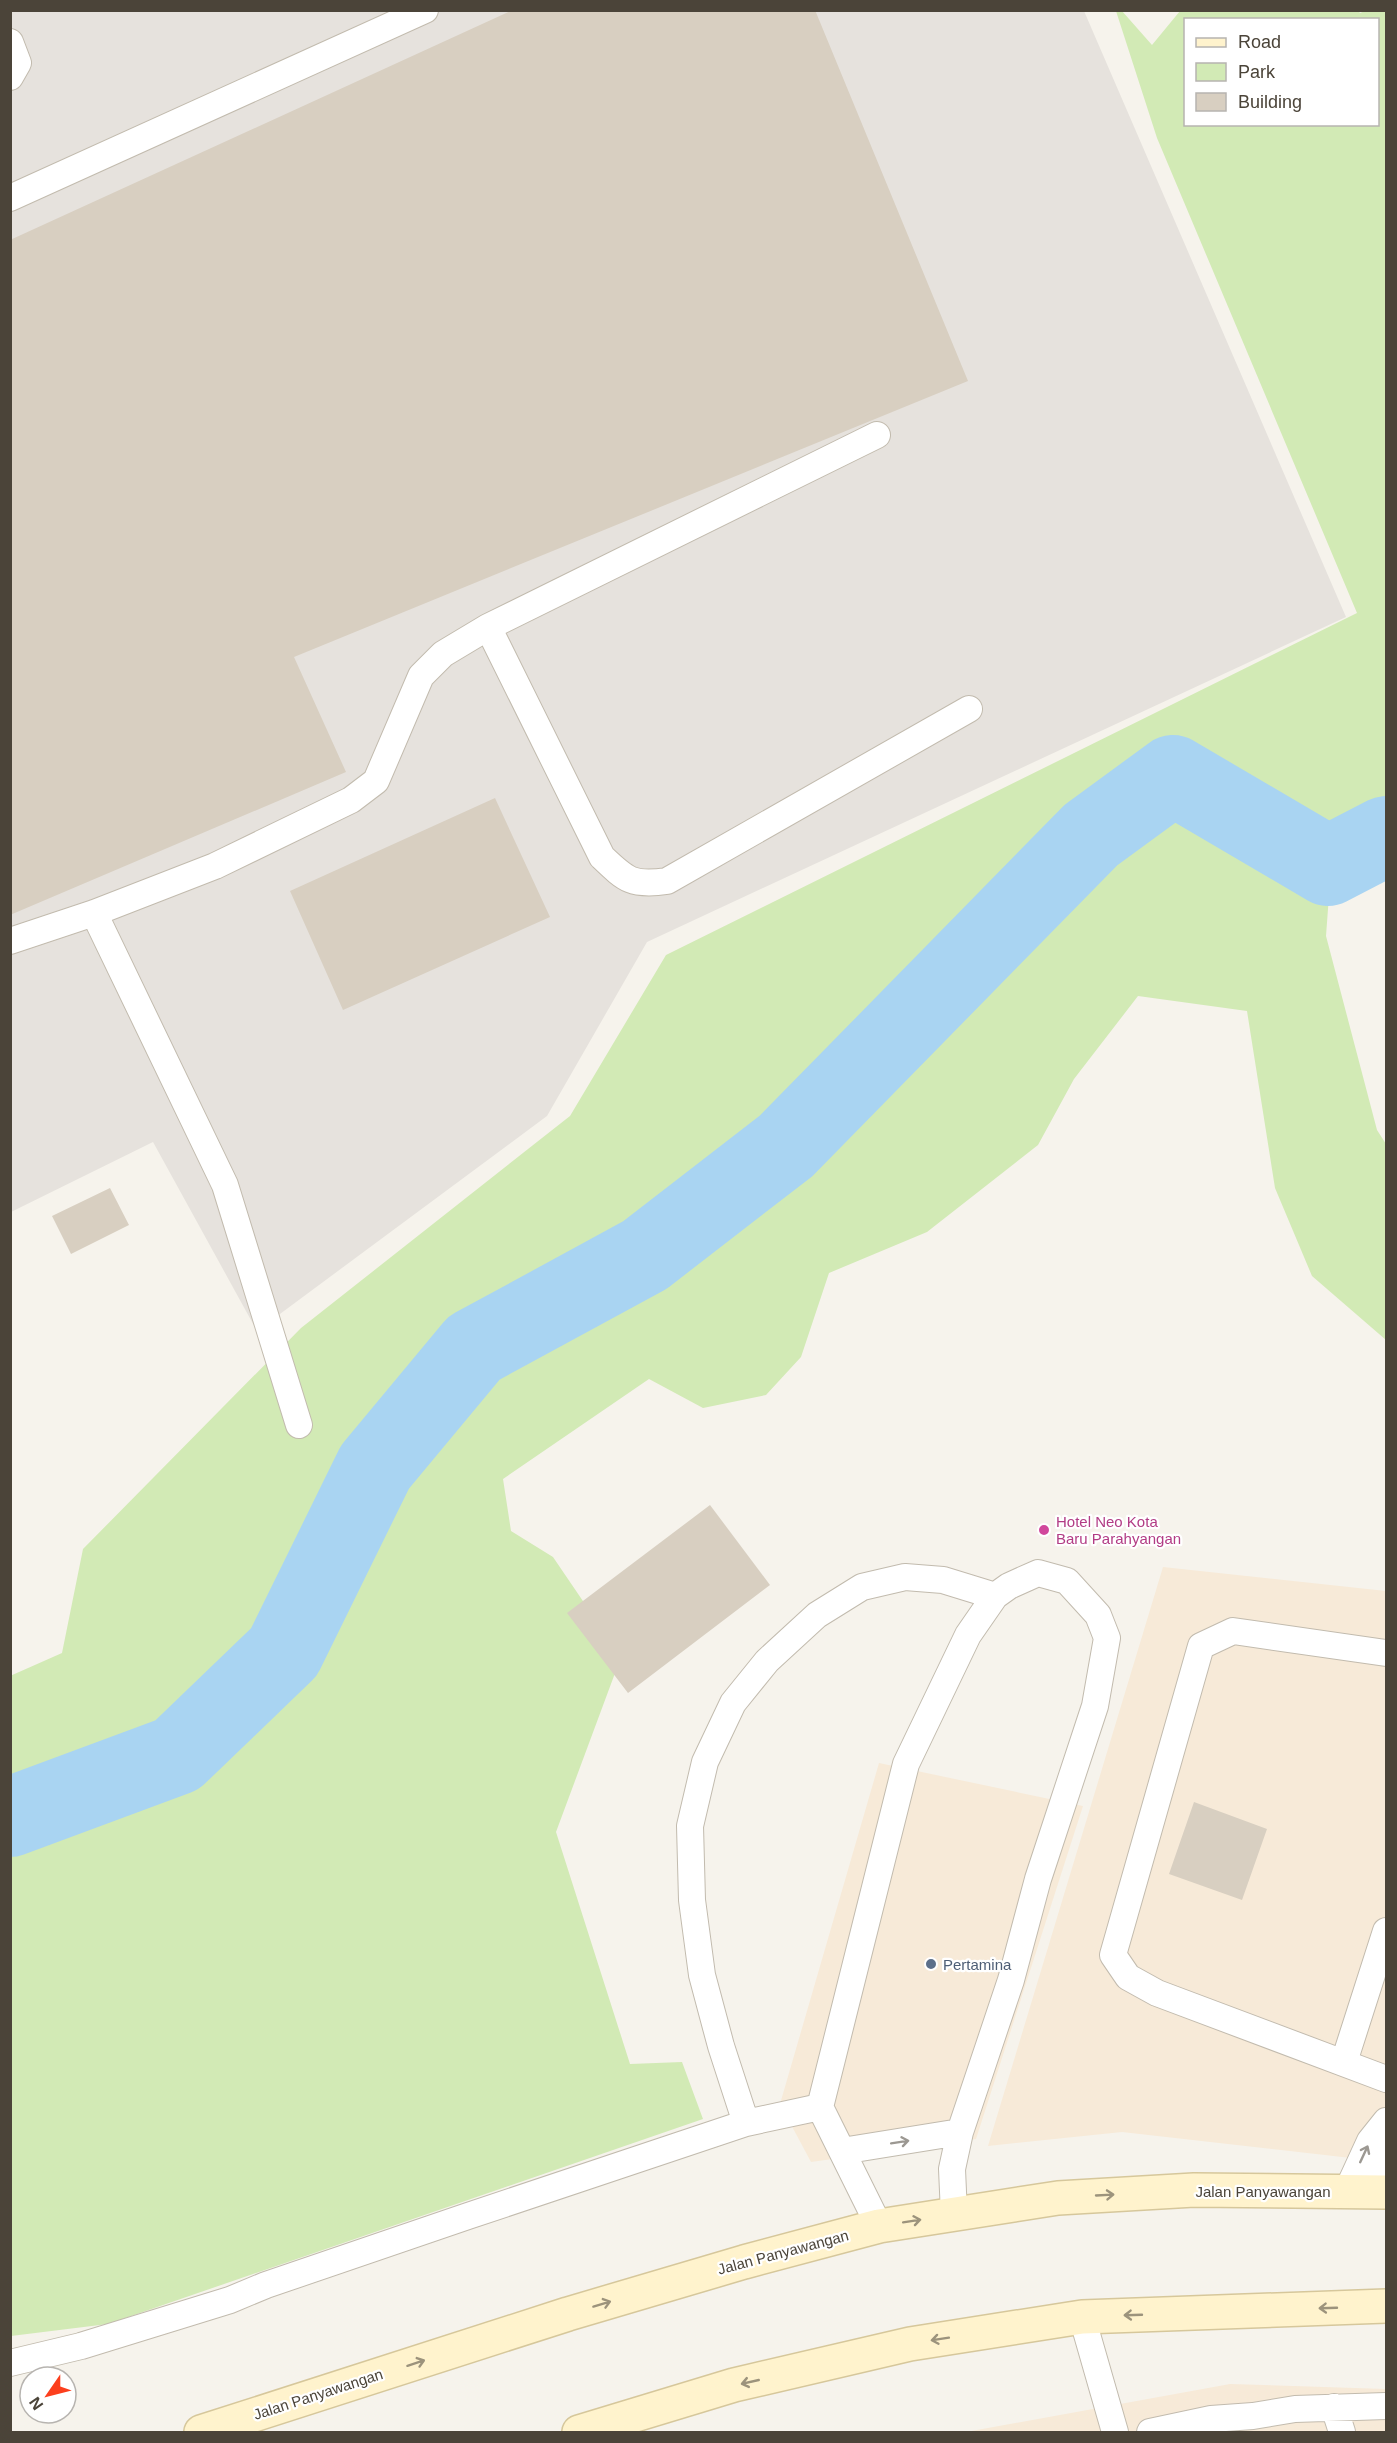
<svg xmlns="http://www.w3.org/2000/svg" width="1397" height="2443" font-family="Arial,sans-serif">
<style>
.commercial{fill:#f7ead8}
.industrial{fill:#e6e2dd}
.green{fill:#d2eab5;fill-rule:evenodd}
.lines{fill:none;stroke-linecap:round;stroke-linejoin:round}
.river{stroke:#a9d4f2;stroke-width:80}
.building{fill:#d8cfc1}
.service-casing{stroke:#c2bbae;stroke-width:28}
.secondary-casing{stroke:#d6c79b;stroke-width:36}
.service{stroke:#fff;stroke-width:26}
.secondary{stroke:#fff3cd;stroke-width:33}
.oneway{stroke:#9c9892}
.oneway2{stroke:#9c937c}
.hotel-dot{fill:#d1479c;stroke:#fff;stroke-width:2}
.service-dot{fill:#5c6f8a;stroke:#fff;stroke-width:2}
.labels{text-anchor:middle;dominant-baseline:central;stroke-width:4.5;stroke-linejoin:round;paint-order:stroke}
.hotel-label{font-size:15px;fill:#b23c85;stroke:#fff;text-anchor:start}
.service-label{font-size:15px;fill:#4e5e75;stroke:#fff;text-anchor:start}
.street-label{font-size:15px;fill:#4b4439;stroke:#fff}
</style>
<rect width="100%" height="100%" fill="#f6f3ec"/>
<path class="commercial" d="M1163,1567L1386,1591V2162L1122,2132L988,2146Z
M879,1763L1083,1806L976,2139L811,2162L780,2104Z
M1230,2384L1386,2389V2432H966Z"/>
<path class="industrial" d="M11,11H1084L1346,617L647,942L547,1116L257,1331L153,1142L11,1212Z"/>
<path class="green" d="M1358,10L1360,13L1365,11H1386V828L1333,841L1326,936L1377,1130L1386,1144V1340L1312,1276L1275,1188L1247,1011L1138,996L1074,1079L1038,1145L927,1232L829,1273L801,1357L766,1395L703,1408L649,1379L503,1479L511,1531L553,1557L621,1657L556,1832L630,2064L682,2062L703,2119L108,2324L11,2336L10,1676L62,1653L83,1549L301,1328L570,1116L666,955L1357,613L1157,138L1116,11H1122L1152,45L1180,11ZM1186,20H1378V124H1186Z"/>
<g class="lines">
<path class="river" d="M10,1817L177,1755L284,1652L375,1467L474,1348L645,1255L786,1146L1091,835L1173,775L1328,866L1386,836"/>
</g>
<path class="building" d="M513,10H815L968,381L294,657L346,772L10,915V240Z
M495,798L550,917L343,1010L290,891Z
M110,1188L129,1225L71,1254L52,1216Z
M710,1505L770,1585L628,1693L567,1613Z
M1194,1802L1267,1829L1242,1900L1169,1874Z"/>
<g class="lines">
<g class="service-casing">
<path id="service" d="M10,42L18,63L10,77
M10,198L425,10
M488,627L602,857C626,880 632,886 667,881L969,709
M94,913L225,1185L299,1425
M10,941L94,913L215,866L351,800L376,781L421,676L443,654L488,627L877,435
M1386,1653L1233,1631L1201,1646L1113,1955L1128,1977L1157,1993L1386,2079
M1344,2062L1386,1931
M820,2107L906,1764L968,1635L995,1596L1009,1586L1038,1573L1067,1581L1098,1615L1107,1638L1095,1706L1038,1879L1011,1980L960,2132L952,2169L954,2214
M746,2123L721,2046L702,1975L692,1900L690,1826L705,1762L733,1703L767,1661L817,1615L862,1587L905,1577L943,1580L995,1596
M842,2151L960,2132
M1371,2190L1386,2155
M1347,2191L1370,2141L1386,2121
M1082,2317L1115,2432
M10,2363L81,2346L230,2300L266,2285L468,2216L746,2123L820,2107L879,2226
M1334,2407L1342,2432
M1150,2432L1211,2419L1253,2416L1295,2409L1386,2406"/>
</g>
<g class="secondary-casing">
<path id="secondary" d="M201,2432L568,2314L744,2262L879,2226L1058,2198L1194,2190L1386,2192
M579,2432L734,2385L910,2344L1082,2317L1386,2306"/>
</g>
<use href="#service" class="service"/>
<use href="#secondary" class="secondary"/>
</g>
<defs><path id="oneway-shaft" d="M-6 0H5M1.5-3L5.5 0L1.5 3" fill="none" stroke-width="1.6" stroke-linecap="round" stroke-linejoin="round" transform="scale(1.5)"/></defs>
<g class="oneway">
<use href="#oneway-shaft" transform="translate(900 2142) rotate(-9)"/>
<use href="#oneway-shaft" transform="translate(1364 2154) rotate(-65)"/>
</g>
<g class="oneway2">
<use href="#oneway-shaft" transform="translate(1105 2195) rotate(-3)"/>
<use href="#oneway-shaft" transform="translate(912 2221) rotate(-9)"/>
<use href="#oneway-shaft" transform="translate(602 2304) rotate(-17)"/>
<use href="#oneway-shaft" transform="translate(1328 2308) rotate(178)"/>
<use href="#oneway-shaft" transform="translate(1133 2315) rotate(178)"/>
<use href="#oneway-shaft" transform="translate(940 2339) rotate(171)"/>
<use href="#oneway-shaft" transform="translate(416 2363) rotate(-18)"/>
<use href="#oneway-shaft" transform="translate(750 2382) rotate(167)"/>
</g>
<circle class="hotel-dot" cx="1044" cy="1530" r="6"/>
<circle class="service-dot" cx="931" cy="1964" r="6"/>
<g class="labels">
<g class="hotel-label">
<text x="1056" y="1521">Hotel Neo Kota<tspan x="1056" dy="17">Baru Parahyangan</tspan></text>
</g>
<g class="service-label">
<text x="943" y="1964">Pertamina</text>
</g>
<g class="street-label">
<text x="1263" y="2191">Jalan Panyawangan</text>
<text transform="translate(783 2252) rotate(-15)">Jalan Panyawangan</text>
<text transform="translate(318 2394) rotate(-18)">Jalan Panyawangan</text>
</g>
</g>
<rect width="1397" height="2443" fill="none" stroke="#4b4439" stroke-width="24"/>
<rect x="1184" y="18" width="195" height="108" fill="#ffffff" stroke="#b7b4b0" stroke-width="1.5"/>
<rect x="1196" y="38" width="30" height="9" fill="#fff3cd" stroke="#b7b4b0" stroke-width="1.5"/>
<text x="1238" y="48" font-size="18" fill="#4b4439">Road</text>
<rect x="1196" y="63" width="30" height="18" fill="#d2eab5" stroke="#b7b4b0" stroke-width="1.5"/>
<text x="1238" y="78" font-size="18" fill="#4b4439">Park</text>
<rect x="1196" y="93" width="30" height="18" fill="#d8cfc1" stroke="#b7b4b0" stroke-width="1.5"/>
<text x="1238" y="108" font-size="18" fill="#4b4439">Building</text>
<g transform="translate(48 2395) rotate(235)"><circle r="28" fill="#ffffff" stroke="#b7b4b0" stroke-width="1.5"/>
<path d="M0-4.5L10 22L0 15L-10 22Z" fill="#fc3f1d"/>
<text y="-9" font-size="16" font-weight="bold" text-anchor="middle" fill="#4b4439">N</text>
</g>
</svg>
